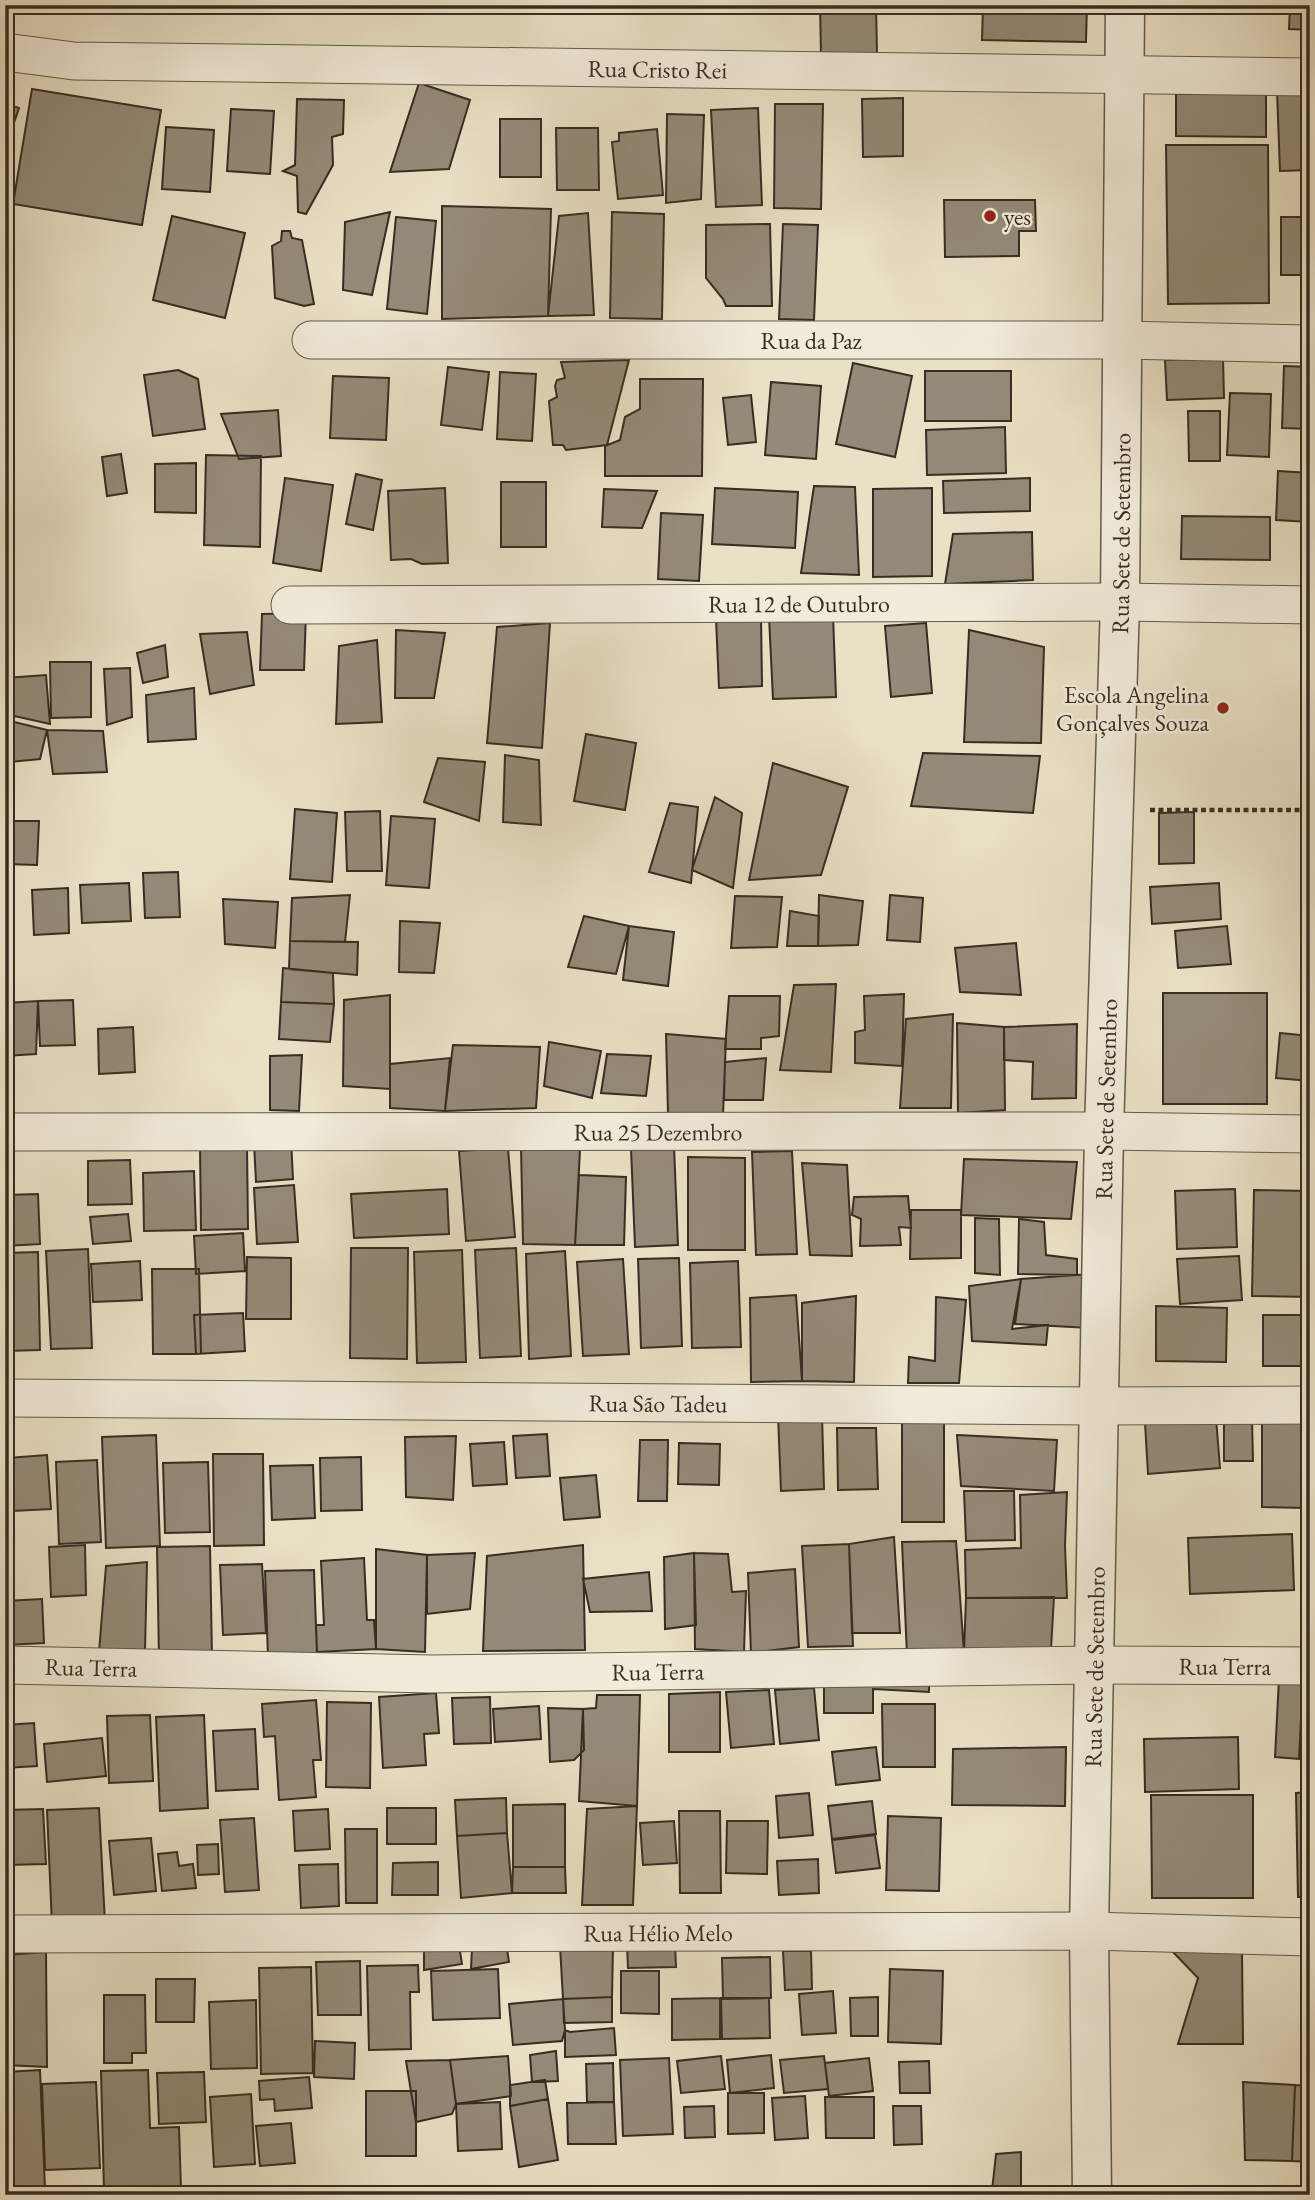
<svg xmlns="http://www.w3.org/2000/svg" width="1315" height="2200" font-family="'EB Garamond',serif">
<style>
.building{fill:#938b78;stroke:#362d23;stroke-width:2}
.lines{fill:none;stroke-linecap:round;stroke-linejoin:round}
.minor-casing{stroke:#635a4c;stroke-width:39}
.tertiary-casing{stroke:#635a4c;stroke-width:41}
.path{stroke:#362d23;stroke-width:4.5;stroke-dasharray:5 3.5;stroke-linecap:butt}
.minor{stroke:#f1ecda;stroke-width:37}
.tertiary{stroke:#f1ecda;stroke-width:38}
.poi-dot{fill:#8f2418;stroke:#f1ecda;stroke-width:2.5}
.labels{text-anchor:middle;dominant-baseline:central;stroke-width:5;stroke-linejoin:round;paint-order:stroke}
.street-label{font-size:24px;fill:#362d23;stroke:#f1ecda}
.poi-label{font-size:24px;fill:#362d23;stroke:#f1ecda;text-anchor:start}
</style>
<rect width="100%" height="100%" fill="#e9e1c6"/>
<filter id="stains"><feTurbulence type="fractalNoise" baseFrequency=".00286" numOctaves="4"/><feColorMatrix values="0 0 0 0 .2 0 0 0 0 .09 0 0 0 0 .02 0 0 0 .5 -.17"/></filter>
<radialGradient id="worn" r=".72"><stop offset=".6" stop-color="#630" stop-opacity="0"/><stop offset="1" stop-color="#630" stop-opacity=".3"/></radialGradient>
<path class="building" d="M820,5H876L877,54L821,55Z
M983,5H1087L1086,42L982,40Z
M1290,5H1310V30L1289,29Z
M419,83L470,100L449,169L390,172Z
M32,89L161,110L142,225L13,204Z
M1310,90V170L1280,171L1277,91Z
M1176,94H1266V137L1176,136Z
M903,98V156L863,157L862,99Z
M297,99L344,100L343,134L332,137L333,165L306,214L298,212L297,176L283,171L295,165Z
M5,103L19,108L5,149Z
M775,104H823L821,209L774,208Z
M758,108L762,205L716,207L711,110Z
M231,109L274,111L270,174L227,171Z
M667,114L704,115L701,199L666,203Z
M500,119H541V177H500Z
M166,127L214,130L210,192L162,189Z
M556,128H598L599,190H557Z
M657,129L663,195L618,199L612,142L619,141V133Z
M1166,145H1268L1269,303L1168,304Z
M944,200H1035L1036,231H1019V256L945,257Z
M442,206L551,209L548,316L442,319Z
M390,212L372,295L343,290L345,222Z
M612,212L664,214L662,319L610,318Z
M588,213L594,315L548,316L559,216Z
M172,216L245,233L225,318L153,300Z
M396,217L436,221L427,314L387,309Z
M1281,217H1310V275H1281Z
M770,224L772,306H726L723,299L706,278V225Z
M783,224L818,225L814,320L779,319Z
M282,231H290L292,238L302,240L314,304L304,306L275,298L272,246L281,241Z
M5,352L11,404H5Z
M1223,358L1224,398L1167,400L1165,360Z
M629,360L607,445L566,450L563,445H553L549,401L557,397L555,386L557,380L565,378L561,362Z
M853,363L912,376L895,457L836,444Z
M1284,366L1310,367V429L1282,428Z
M448,367L489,372L482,430L441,425Z
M178,370L198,379L205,429L153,436L144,375Z
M925,371H1011V421H925Z
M500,372L536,374L532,441L497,439Z
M333,376L389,378L386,440L330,438Z
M640,379H703L702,476H605V446L620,440L625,417L640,409Z
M771,382L821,386L816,459L765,455Z
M1230,393L1271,394L1269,457L1227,455Z
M751,395L756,442L728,445L723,398Z
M278,410L281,456L239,459L221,414Z
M1188,411H1220V461H1189Z
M1005,427L1006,473L927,475L926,430Z
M121,454L127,493L107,496L102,457Z
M206,455L261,456L260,547L204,545Z
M196,463V513L155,512V464Z
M1278,471L1310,473V522L1276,520Z
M356,474L382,480L373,530L346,524Z
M285,478L333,485L321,571L273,563Z
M1030,478V511L944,513L943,481Z
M501,482H546V547H501Z
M814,486L855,487L859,575L801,573Z
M445,488L448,563L422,564L411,559L391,560L388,491Z
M715,488L798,492L795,548L712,544Z
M932,488V576L873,577V489Z
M604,489L657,491L642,528L602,527Z
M661,513L703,515L699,581L658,579Z
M1182,516L1270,517V560L1181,559Z
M1032,532L1033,580L945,584L953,534Z
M306,613L304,670H260L262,614Z
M833,615L836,697L773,699L769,617Z
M761,616L762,686L719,688L716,619Z
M550,623L542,748L487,743L497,627Z
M926,623L932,693L891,697L885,626Z
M396,630L445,633L434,698H395Z
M969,630L1044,647L1041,743L964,742Z
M247,632L254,685L210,694L200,634Z
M377,640L382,722L336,724L339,646Z
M165,645L168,677L143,683L137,653Z
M50,662H91V717L51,718Z
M130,668L132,717L107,725L104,669Z
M46,675L50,724L5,714V678Z
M194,688L196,739L148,742L146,695Z
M10,721L47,730L40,759L10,762Z
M47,730L103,731L107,772L53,774Z
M586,734L636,743L625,810L574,801Z
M923,753L1040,756L1033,813L911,806Z
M505,755L539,760L541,825L503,822Z
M438,758L485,762L479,821L424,802Z
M773,763L848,787L821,875L749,880Z
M715,797L742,813L733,888L692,870Z
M670,803L698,807L691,883L649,872Z
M295,809L337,813L332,882L290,879Z
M380,811L382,871H347L345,812Z
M1194,812V863L1159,864V813Z
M391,816L435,819L429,888L386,885Z
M5,821H39L37,865L5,864Z
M178,872L180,917L145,918L143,873Z
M129,883L131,921L82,923L80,885Z
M1219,883L1221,919L1152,924L1150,887Z
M68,888L69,933L34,935L32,890Z
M350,895L345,942L290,941L292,898Z
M819,895L863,901L858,945L818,946Z
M890,895L923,898L920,942L887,940Z
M735,896L782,897L777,947L731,948Z
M223,899L278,902L275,948L225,944Z
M790,911L819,916L818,946H787Z
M584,916L629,926L616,974L568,967Z
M400,921L440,923L434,973L399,972Z
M629,926L674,932L668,986L623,980Z
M1227,926L1231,964L1178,968L1175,931Z
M290,941L358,942L357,975L289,969Z
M1016,943L1021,995L960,992L955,948Z
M283,968L333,973L334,1004L281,1002Z
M836,984L831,1072L780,1070L794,985Z
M1163,993H1267V1104H1163Z
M904,994L902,1066L855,1063V1032L865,1030L864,996Z
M390,995V1089L343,1086L344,1000Z
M729,996H780L779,1036L761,1038V1049H725Z
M73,1000L75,1045L40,1046L38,1001Z
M38,1001L36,1054L5,1056V1003Z
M281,1002L334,1004L330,1042L279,1039Z
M953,1014L951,1108H900L906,1019Z
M957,1023L1004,1027L1005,1110L958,1113Z
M1077,1024L1076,1098L1032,1099L1033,1062L1004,1060V1027Z
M133,1027L135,1072L99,1074L98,1029Z
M1280,1033L1310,1036V1081L1276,1078Z
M666,1034L726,1039L723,1115L668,1113Z
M549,1042L601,1051L592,1098L544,1086Z
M453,1045L540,1047L536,1108L445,1111Z
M607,1054L651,1056L646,1096L601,1093Z
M302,1055L299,1111L270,1110V1056Z
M450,1058L445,1111L390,1108V1064Z
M766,1058L763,1100H724L725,1062Z
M291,1140L293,1179L256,1182L254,1143Z
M200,1145H247L248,1229L201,1230Z
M674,1146L678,1245L635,1247L631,1148Z
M521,1147L580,1150L575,1245L523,1244Z
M508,1148L515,1237L466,1241L459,1151Z
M792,1151L797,1254L756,1255L752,1152Z
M688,1157L745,1158V1250H688Z
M964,1159L1077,1162L1071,1219L961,1215Z
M130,1160L132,1204L88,1205V1161Z
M802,1163L847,1165L852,1256L810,1255Z
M194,1171L196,1230L144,1231L143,1173Z
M579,1175L626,1177L624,1245H575Z
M294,1185L298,1242L257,1244L254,1188Z
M447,1189L449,1234L354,1238L351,1194Z
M1235,1189L1237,1247L1177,1249L1175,1191Z
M1254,1190L1310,1191V1297L1252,1296Z
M38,1194L40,1244L5,1246V1195Z
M908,1196L911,1228L899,1227L901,1245L860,1246L861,1219L852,1215L854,1197Z
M911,1210H961V1258L910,1259Z
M128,1214L131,1241L93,1244L90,1217Z
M975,1218L999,1219L1000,1275L975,1273Z
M1019,1219L1044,1222L1046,1255L1077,1259V1275L1018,1274Z
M243,1233L245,1271L196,1274L194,1236Z
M351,1248H408L407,1359L350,1358Z
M516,1248L521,1356L480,1358L475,1250Z
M88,1249L92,1348L51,1349L46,1251Z
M462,1250L466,1362L417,1363L414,1252Z
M565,1251L571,1356L529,1359L526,1254Z
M38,1252L40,1350L5,1351V1253Z
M1239,1256L1242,1300L1180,1304L1177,1259Z
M247,1257L291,1258V1319H246Z
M679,1258L682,1346L641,1348L638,1259Z
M623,1259L629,1354L583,1356L577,1262Z
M140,1261L142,1300L93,1302L91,1264Z
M738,1261L741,1347L692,1348L690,1263Z
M152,1269H199L201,1354H153Z
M1090,1274L1089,1328L1015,1324L1021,1279Z
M1021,1279L1012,1329L1048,1325L1046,1345L972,1341L969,1286Z
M796,1295L802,1381L751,1382L750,1298Z
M856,1296L854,1382L802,1381V1303Z
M936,1297L966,1300L959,1383H908L909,1357L935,1361Z
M1156,1306L1227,1308L1226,1362L1156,1361Z
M243,1313L245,1351L196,1354L194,1315Z
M1263,1315H1310V1366H1263Z
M822,1414L824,1489L781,1491L778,1415Z
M1262,1417L1307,1418L1306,1508L1262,1507Z
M1216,1418L1220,1468L1148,1474L1145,1423Z
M902,1419H944V1522H902Z
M1252,1419L1253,1461H1224V1420Z
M837,1428H876L878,1489L838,1490Z
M547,1434L550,1476L516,1478L513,1436Z
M156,1435L160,1546L106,1548L102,1437Z
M957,1435L1057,1440L1054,1491L961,1486Z
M456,1436L453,1500L406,1497L405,1437Z
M640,1440H668L667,1501H638Z
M504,1442L507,1484L473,1486L470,1444Z
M679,1443L720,1444L719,1485L678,1484Z
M213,1454H263L264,1545L214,1546Z
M47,1455L51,1509L12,1511L8,1458Z
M361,1457L362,1510L321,1511L320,1458Z
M97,1460L101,1542L59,1544L56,1462Z
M208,1462L210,1532L165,1533L163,1463Z
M313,1465L315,1518L272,1520L270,1466Z
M596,1475L600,1517L564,1520L560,1478Z
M964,1491H1014L1015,1540L966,1541Z
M1067,1492L1065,1546L1067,1598H966L965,1550L1021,1548L1020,1495Z
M1292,1534L1294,1590L1190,1594L1188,1538Z
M894,1537L900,1633H852L849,1544Z
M956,1541L964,1652L907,1655L902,1542Z
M849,1544L853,1646L808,1647L802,1546Z
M85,1545L86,1595L51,1597L49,1547Z
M583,1545L585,1650L483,1651L487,1556Z
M210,1546L212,1657L159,1658L157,1547Z
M376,1549L427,1555L425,1652L376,1649Z
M475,1553L470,1609L427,1614V1555Z
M694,1553L728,1554L732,1592L746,1591L744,1652L695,1649Z
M694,1553L696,1625L665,1629L664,1557Z
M364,1558L367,1620H374L376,1649L317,1652L316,1625H324L321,1561Z
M147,1562L145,1651L99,1652L106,1566Z
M262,1564L266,1633L223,1635L220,1565Z
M795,1569L799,1647L751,1653L748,1573Z
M314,1570L317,1656L268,1658L265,1571Z
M649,1572L652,1611L590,1612L583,1579Z
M1054,1597L1051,1649L964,1652L966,1598Z
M42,1599L44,1643L6,1645L5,1601Z
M824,1676H929V1692L873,1689V1713H824Z
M1279,1678L1303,1679L1299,1759L1275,1757Z
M814,1688L819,1740L780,1744L775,1690Z
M1309,1689H1310V1787L1306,1786Z
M769,1690L774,1744L731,1748L726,1692Z
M720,1692V1752H669V1694Z
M436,1693L439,1733L424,1734L426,1765L383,1768L379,1697Z
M597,1695H640L637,1806L579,1801L583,1709L596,1708Z
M490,1697L491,1743L454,1744L452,1698Z
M316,1700L321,1760H313L316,1797L279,1800L275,1736L264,1737L262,1704Z
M327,1702L371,1703L370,1788L326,1787Z
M882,1704H935V1767H883Z
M539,1706L541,1739L495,1742L493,1709Z
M548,1708L583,1709L584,1750L574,1760L550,1762Z
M150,1715L153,1781L109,1783L107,1716Z
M204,1715L208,1808L160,1811L156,1717Z
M34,1723L37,1766L5,1768V1725Z
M255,1729L258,1789L216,1791L213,1731Z
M1238,1737L1239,1789L1145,1792L1144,1739Z
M102,1738L106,1776L47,1782L44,1744Z
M876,1747L880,1780L836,1785L832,1752Z
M1066,1747L1065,1806L952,1805L953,1749Z
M1310,1792V1897H1298L1296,1793Z
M809,1793L813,1835L779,1838L776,1796Z
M1151,1795H1253V1898H1152Z
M506,1798L507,1833L457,1836L455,1800Z
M872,1801L876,1834L832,1839L828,1806Z
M565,1804V1867H513V1805Z
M637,1806L633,1905H582L587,1809Z
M99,1808L105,1923L52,1925L47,1810Z
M387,1808H436V1844H387Z
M43,1809L46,1864L5,1865V1810Z
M328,1809L330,1849L295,1851L293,1811Z
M679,1811H720L721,1893H680Z
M888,1816L941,1818L939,1891L886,1890Z
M254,1818L259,1890L225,1892L220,1820Z
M674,1821L677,1863L643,1865L640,1823Z
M727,1821H768L767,1874L726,1873Z
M345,1829H377V1903H346Z
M507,1833L512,1893L461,1898L457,1836Z
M875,1835L880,1868L836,1873L832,1840Z
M151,1838L156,1891L114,1895L109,1841Z
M218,1844L219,1874L198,1875L197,1845Z
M177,1852L179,1866L193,1864L196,1888L162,1891L158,1854Z
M818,1859L819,1893L779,1895L777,1861Z
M438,1862V1895H392L393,1863Z
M338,1864L339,1906L301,1908L299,1865Z
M513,1867H565L566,1893H512Z
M506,1943L509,1962L471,1969L472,1948Z
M675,1943L676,1967L628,1968L627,1944Z
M459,1945L462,1964L424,1970V1950Z
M560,1946H613L612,1997L563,1999Z
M783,1951H811L812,1989L785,1990Z
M46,1952L47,2067L5,2065V1955Z
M1173,1952H1242L1243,2044H1178L1198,1978Z
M770,1957L771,1998L723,1999L722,1958Z
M360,1961L361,2015H318L316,1962Z
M418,1965L419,1992H410L411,2049L369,2050L367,1966Z
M311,1967L313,2073L261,2074L259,1968Z
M498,1969L500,2018L433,2020L431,1971Z
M890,1969L943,1971L941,2044L888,2042Z
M621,1971H659V2014L621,2013Z
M156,1979H195L194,2022H156Z
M833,1991L836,2033L802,2035L799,1994Z
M104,1995H145L146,2053H132V2063H104Z
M612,1997V2022L564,2023L563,1999Z
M878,1997V2036H851L850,1998Z
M720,1998V2039L672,2040V1999Z
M721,1998H769L770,2038L722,2039Z
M563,1999L565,2030L562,2041L513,2045L509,2004Z
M256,2000L257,2068L211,2069L209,2002Z
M614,2028L616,2055L565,2057V2030L570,2032Z
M315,2041L355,2043L354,2079L314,2077Z
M556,2051L558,2081L532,2082L530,2055Z
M771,2055L774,2088L730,2093L727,2060Z
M508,2056L511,2096L456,2104L450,2060Z
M721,2056L725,2089L681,2093L677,2061Z
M824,2056L828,2089L784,2093L780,2060Z
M669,2058L673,2134L623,2136L620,2060Z
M869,2058L873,2091L829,2096L825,2063Z
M450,2060L456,2104L452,2114L416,2122L406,2061Z
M929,2061L930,2093H900L899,2062Z
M613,2063L614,2102H587L586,2064Z
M40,2070L45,2188L5,2190V2072Z
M148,2070L150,2128L179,2127L181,2189L104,2191L101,2071Z
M204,2072L206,2122L159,2124L157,2073Z
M309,2077L312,2108L275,2111L274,2099L260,2100L259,2081Z
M545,2080L548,2099L510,2106V2085Z
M96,2082L100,2168L45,2170L42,2084Z
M1243,2082L1295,2085L1292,2161L1245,2160Z
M1295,2085L1310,2086V2162L1292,2161Z
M366,2091H416V2156H366Z
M728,2093H764V2133L728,2134Z
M251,2094L255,2164L214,2167L210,2097Z
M805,2096L808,2138L775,2140L772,2098Z
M825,2097H874V2138H826Z
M548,2099L558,2160L519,2167L510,2106Z
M500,2102L502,2149L458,2151L456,2104Z
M614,2102L616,2144H568L567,2103Z
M714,2106L715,2137L685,2138L684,2107Z
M893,2106H921L922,2144L894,2145Z
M291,2123L295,2163L260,2166L256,2126Z
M1021,2152V2190L992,2191L996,2154Z"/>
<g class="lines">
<g class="minor-casing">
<g id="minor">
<path id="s1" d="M5,52L74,61L1310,77"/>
<path id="s2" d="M311,340H1122L1310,344"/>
<path id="s3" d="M290,605L1120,602L1310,605"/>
<path id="s4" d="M5,1132L1104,1131L1310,1134"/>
<path id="s5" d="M5,1398L1099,1406L1310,1405"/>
<path id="s6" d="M5,1665L431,1674L1094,1665L1310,1666"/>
<path id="s7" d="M5,1934L1089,1931L1310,1937"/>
</g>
</g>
<g class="tertiary-casing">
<g id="tertiary">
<path id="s8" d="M1092,2195L1089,1931L1104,1131L1120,602L1125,5"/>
</g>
</g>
<path class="path" d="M1150,810H1310"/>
<use href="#minor" class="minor"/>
<use href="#tertiary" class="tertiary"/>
</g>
<g class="poi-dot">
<circle cx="990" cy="216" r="7"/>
<circle cx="1223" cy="708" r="7"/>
</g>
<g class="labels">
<g class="street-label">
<text stroke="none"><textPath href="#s1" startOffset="653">Rua Cristo Rei</textPath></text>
<text stroke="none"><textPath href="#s2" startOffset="500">Rua da Paz</textPath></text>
<text stroke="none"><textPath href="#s8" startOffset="1662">Rua Sete de Setembro</textPath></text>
<text stroke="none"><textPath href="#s3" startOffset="509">Rua 12 de Outubro</textPath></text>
<text stroke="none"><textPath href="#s8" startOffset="1096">Rua Sete de Setembro</textPath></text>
<text stroke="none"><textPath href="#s4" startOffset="653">Rua 25 Dezembro</textPath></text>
<text stroke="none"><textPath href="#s5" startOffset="653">Rua São Tadeu</textPath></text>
<text stroke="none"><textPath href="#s6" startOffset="1220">Rua Terra</textPath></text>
<text stroke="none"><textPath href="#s6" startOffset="86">Rua Terra</textPath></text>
<text stroke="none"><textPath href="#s8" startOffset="528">Rua Sete de Setembro</textPath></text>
<text stroke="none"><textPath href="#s6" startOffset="653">Rua Terra</textPath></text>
<text stroke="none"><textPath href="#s7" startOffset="653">Rua Hélio Melo</textPath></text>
</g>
<g class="poi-label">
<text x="1004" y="216">yes</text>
<text x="1209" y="694" text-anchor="end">Escola Angelina<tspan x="1209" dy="28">Gonçalves Souza</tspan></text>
</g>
</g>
<rect width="1315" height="2200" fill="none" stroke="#e9e1c6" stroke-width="28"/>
<rect x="7" y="7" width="1301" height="2186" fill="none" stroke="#362d23" stroke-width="3.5"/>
<rect x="14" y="14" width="1287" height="2172" fill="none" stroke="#362d23" stroke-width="2"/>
<rect width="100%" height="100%" filter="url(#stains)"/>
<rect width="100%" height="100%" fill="url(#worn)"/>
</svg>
